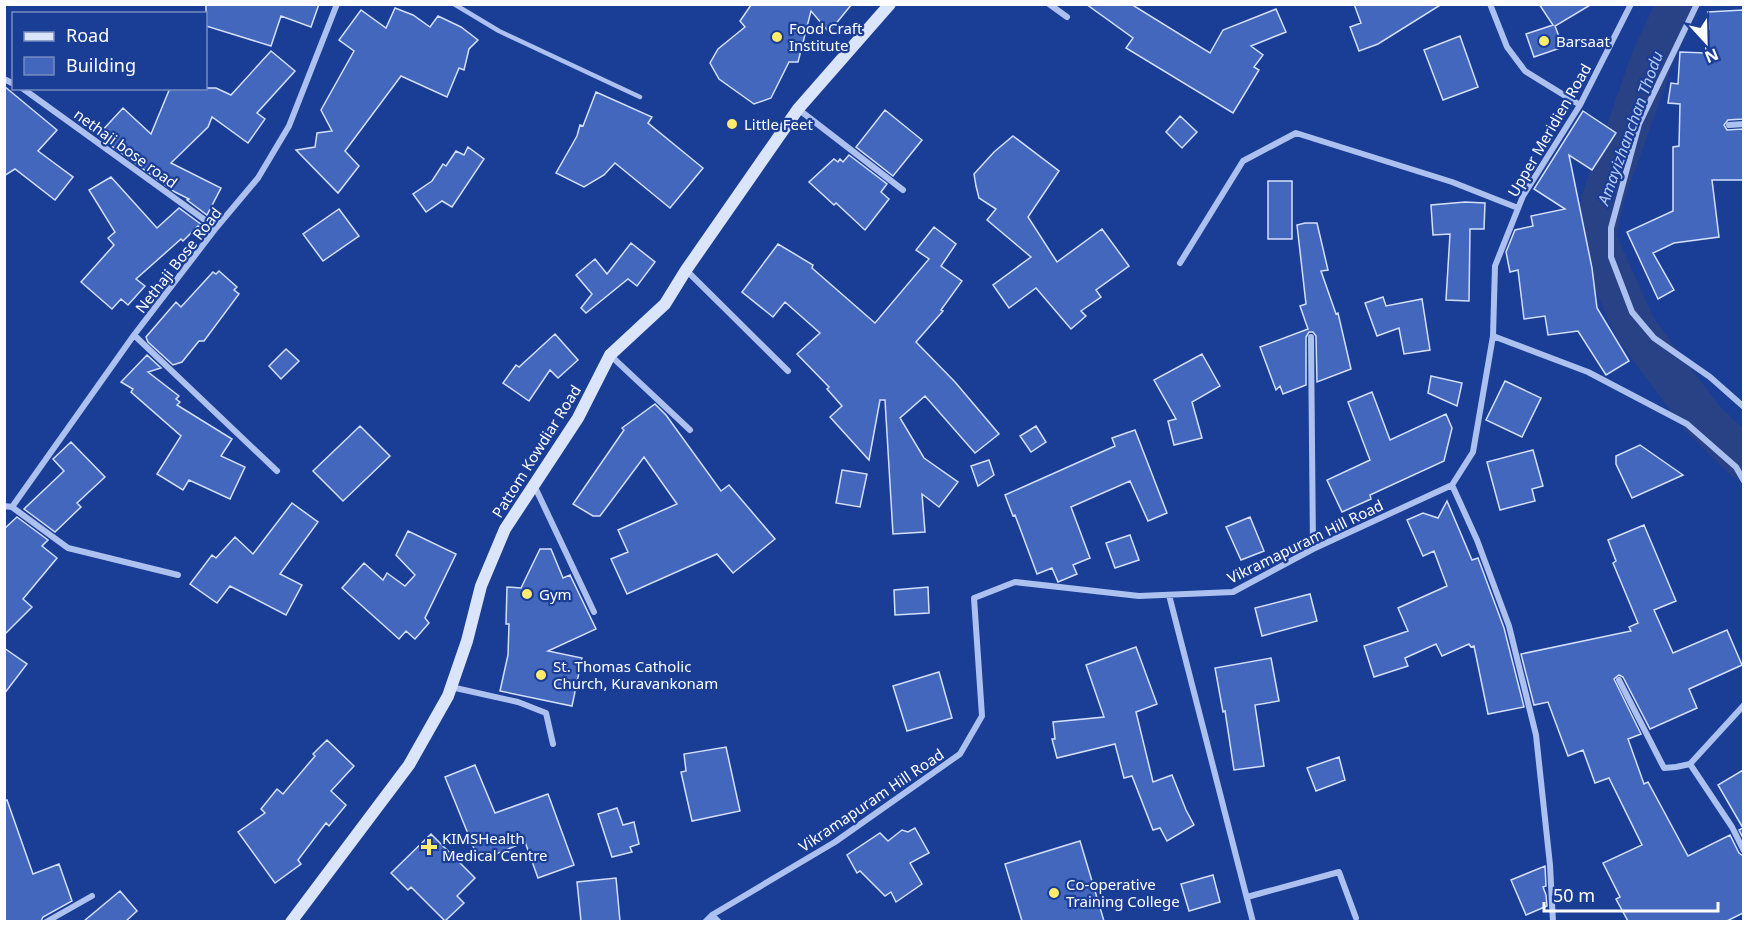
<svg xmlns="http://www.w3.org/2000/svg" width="1748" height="926" font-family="'Noto Sans',sans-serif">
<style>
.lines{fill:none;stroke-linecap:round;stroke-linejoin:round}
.river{stroke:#294285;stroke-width:42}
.building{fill:#4367bd;stroke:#d3dffb;stroke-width:1.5}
.lane{stroke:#acc1f0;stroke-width:4.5}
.street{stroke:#acc1f0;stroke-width:6}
.secondary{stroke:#dae4fb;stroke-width:12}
.poi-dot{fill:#ffeb6c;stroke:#1a3d96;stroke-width:2}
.labels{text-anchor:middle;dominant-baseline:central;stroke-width:4.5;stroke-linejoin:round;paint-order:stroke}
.poi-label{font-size:15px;fill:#fff;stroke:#1a3d96;text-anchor:start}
.street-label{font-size:15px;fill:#fff;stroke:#1a3d96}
.water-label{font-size:16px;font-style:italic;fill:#b9ccf7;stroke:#1a3d96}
</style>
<rect width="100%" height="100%" fill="#1a3d96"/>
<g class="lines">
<path class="river" d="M1678,4L1653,57L1603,198L1595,238L1635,328L1702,418L1744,459"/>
</g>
<path class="building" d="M206,4H319L311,27L281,16L271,46L206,26Z
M852,4L829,32L811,11L798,62H789L771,98L754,104L719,79L710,63L718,49L745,27L740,21L751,5Z
M1086,4H1131L1210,53L1223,30L1276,9L1286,32L1251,46L1263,55L1254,67L1259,70L1233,113L1126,48L1133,38Z
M1354,4H1442L1378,44L1359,51L1350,27L1361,23Z
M1539,4H1592L1555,26L1563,47L1534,57L1526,34L1553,25Z
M395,8L413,15L430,27L438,16L461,27L478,40L469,49L464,70L459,68L447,97L401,76L345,151L359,166L338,193L296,150L315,147L317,133L332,131L321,110L354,51L339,40L361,10L386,28Z
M1743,10V119L1728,120L1724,125L1727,130L1743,129V180H1712L1719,237L1674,243L1653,253L1674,290L1658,299L1627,232L1673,211V147L1679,146L1680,104L1668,103L1671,83L1678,84L1680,52L1706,53L1705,29H1709L1708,12Z
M1460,36L1478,87L1443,100L1424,50Z
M271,51L295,71L257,113L265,119L248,143L212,117L208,127L171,163L221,188L207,215L187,200L189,199L175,192L113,147L99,134L123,108L151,134L170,88H216L231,95Z
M4,86L57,130L38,151L73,177L55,200L15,169L4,176Z
M596,92L652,117L648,123L703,168L670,208L615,163L604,175L584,187L556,173L577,136L580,125L583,126Z
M885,110L922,140L893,176L856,147Z
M1583,111L1616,133L1592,170L1569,155L1592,268L1597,308L1629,361L1606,375L1578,331L1548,335L1545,316L1524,319L1518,270L1510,272L1506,252L1515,230L1533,226L1531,216L1565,209L1534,189Z
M1180,116L1197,132L1182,148L1166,132Z
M1013,136L1059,171L1028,217L1057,262L1102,229L1129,266L1096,290L1101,297L1081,311L1086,316L1071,329L1036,288L1009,308L993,285L1031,257L987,220L996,209L979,198L976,186L974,174L994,152Z
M468,147L484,159L452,207L442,201L426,212L413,194L432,181L443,164L446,166L456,151L464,155Z
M849,155L887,184L881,192L889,199L865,230L836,203L834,205L809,182L834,159L838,162L840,159L843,162Z
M111,177L157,228L179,208L202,225L201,228L198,226L183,241L181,239L136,279L145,286L128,305L121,299L112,309L81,282L114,245L108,238L115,232L89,190Z
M1268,181H1292V239H1268Z
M1465,202L1485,203L1484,229H1470L1469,301L1446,300L1450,234L1433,235L1431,205Z
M339,209L359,236L323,261L303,234Z
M1305,223H1317L1328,270L1321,271L1336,314L1338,313L1351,369L1317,382L1316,336L1313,332H1309L1306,337V385L1283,394L1280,386L1276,390L1260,347L1308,329L1300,306L1306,304L1297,225Z
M934,227L956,244L941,266L962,281L941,310L943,311L916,342L955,382L999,434L975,453L925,396L900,418L924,458L958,482L939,507L922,494L925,532L893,534L885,400H880L869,460L830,417L842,406L827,389L829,387L797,354L820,333L785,302L773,317L742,292L778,244L813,265L812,268L875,323L929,259L916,250Z
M631,243L655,262L637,286L628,279L586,313L581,308L592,294L576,275L595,259L607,274Z
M219,271L237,287L234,290L239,294L204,341H199L182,362L173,365L148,342L146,337L176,302L181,307L213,272L216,274Z
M1383,297L1386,306L1422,299L1430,350L1404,354L1399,328L1377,336L1365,303Z
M555,334L578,360L558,378L550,370L529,401L503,383L516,365L519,367Z
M286,349L299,361L281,379L269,366Z
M1202,354L1220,386L1192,402L1202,438L1174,445L1168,421L1176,419L1154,380Z
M147,355L161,368L148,372L179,396L176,399L180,402L177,405L232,439L221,456L245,467L230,499L189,480L183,490L157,474L181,436L131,392L133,389L121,382Z
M1431,376L1462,383L1457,406L1428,393Z
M1505,381L1541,398L1522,437L1486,420Z
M1372,392L1390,440L1446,414L1452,428L1444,461L1370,495L1371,499L1342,512L1327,480L1370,460L1348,402Z
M655,404L666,415L721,491L729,485L775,539L733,573L717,554L627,594L611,559L628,552L618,530L677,504L644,457L600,516H593L573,504L624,430L622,428Z
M360,426L390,456L343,501L313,471Z
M1036,426L1046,442L1031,452L1020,436Z
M1135,430L1167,513L1148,521L1130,481L1071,507L1090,558L1073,565L1077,574L1058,582L1052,568L1037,574L1015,515L1013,516L1005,495L1115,446L1112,438Z
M71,442L105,477L77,503L81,507L55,532L24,509L64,471L53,459Z
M1640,445L1683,475L1632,498L1616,464V456Z
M1533,450L1543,486L1532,489L1535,501L1500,510L1487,462Z
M989,460L994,475L978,486L971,466Z
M842,470L867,474L860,507L836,503Z
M1447,501L1472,560L1478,558L1504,628L1524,707L1488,714L1474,646L1471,647L1469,644L1442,656L1436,644L1405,658L1408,666L1374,677L1364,646L1408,631L1398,608L1447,586L1434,551L1423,556L1407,520L1423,513L1438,518Z
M292,503L318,522L280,574L302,585L286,615L230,586L217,603L190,584L212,555L216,558L235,537L253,554Z
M17,517L48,540L42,546L57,558L23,599L32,607L4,635V529Z
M1250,517L1264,551L1241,560L1226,527Z
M1644,525L1676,601L1654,610L1673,653L1727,630L1742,665L1689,689L1697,708L1650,729L1623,677L1619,675L1614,679L1641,734L1628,739L1644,784L1648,782L1688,856L1730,835L1739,853L1743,856V913L1727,921H1628L1616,899L1620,897L1603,863L1642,845L1609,778L1595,783L1583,750L1568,756L1548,702L1534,705L1521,654L1631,631L1629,627L1638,623L1613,563L1616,561L1608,540Z
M408,531L456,554L425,618L429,623L415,639L406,631L399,639L342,588L364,563L383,580L387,573L405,586L415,575L396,555Z
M1130,535L1139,560L1115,568L1106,543Z
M540,549H551L563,578L570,575L596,629L548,651L582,658L572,706L500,691L508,655L509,624H506L507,587L521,588Z
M928,587L929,613L895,615L894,590Z
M1310,594L1317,621L1262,636L1255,608Z
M1136,647L1157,704L1136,712L1153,782L1172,775L1186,810L1194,825L1167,841L1160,828L1153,830L1132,776L1124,778L1115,744L1057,758L1052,739H1055L1053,722L1104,717L1086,665Z
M4,648L27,664L4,694Z
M1271,658L1279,701L1255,705L1264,766L1234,770L1225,711L1223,712L1215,668Z
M939,672L952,718L907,731L893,686Z
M327,740L354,766L331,791L346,805L329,826L326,823L298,860L301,864L275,883L238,832L265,813L261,809L277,789L283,794L315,756L313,754Z
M726,747L740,811L692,821L681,772L686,771L684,754Z
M1339,757L1345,780L1316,791L1307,768Z
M475,765L495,813L548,794L574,865L538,878L525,842L479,861L445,777Z
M1743,770V838L1739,830L1743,828L1718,785Z
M7,800L33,874L59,864L72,901L43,917L41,921H4V801Z
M617,808L623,825L634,822L639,844L630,847L632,852L612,857L598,814Z
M915,828L929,853L910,863L922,884L896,902L891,892L885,896L860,871L857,873L847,855L880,833L888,841L902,830L908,832Z
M431,834L475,878L457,896L464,903L445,921L411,887L408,890L391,873Z
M1080,841L1104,921H1022L1005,864Z
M1545,866L1546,886L1543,887L1546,895L1547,906L1526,915L1511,880Z
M1213,875L1220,902L1189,911L1181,884Z
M616,878L620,921H581L577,882Z
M120,891L137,911L126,921H84Z"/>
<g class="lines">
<path class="lane" d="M454,4L499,31L640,97"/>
<path class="street" d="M1049,4L1067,17
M1490,4L1507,47L1525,71L1580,105
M1631,4L1580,105L1523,196L1495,266L1493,336L1588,372L1687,424L1736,467L1744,481
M1697,4L1639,124L1611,228V257L1632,312L1654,338L1710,377L1744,407
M4,79L14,84
M22,88L216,228
M798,109L903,190
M1729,125L1744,124
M1180,263L1243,161L1296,133L1452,182L1518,208
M686,270L788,371
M134,335L277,471
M1311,337L1313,549
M610,355L690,430
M534,485L594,612
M1452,485L1477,540L1509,626L1536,735L1550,865L1553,922
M4,506L12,507L134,335L216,228L258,178L289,126L337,4
M12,507L68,548L178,575
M1169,595L1253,922
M1619,680L1664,768L1676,767L1690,764
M451,687L518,702L546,713L553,744
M1744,705L1690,764L1732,827L1744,851
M1247,897L1339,872L1356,918
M712,915L719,922
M46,922L92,896
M705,922L712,915L835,842L960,754L982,716L974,598L1015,582L1139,596L1233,592L1313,549L1452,485L1473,452L1493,336"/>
<path class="secondary" d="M291,922L409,765L448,696L467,641L481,586L505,529L578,418L610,355L665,304L686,270L798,109L890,4"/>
</g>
<g class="poi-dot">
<circle cx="777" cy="37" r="6"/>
<circle cx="1544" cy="41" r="6"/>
<circle cx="732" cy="124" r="6"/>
<circle cx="527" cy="594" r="6"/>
<circle cx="541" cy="675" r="6"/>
<path d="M426 838h6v6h6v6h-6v6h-6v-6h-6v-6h6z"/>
<circle cx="1054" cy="893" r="6"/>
</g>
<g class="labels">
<g class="poi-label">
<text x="789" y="28">Food Craft<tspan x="789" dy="17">Institute</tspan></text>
<text x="1556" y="41">Barsaat</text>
<text x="744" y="124">Little Feet</text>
<text x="539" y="594">Gym</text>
<text x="553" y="666">St. Thomas Catholic<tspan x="553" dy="17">Church, Kuravankonam</tspan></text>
<text x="442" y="838">KIMSHealth<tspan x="442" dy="17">Medical Centre</tspan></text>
<text x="1066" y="884">Co-operative<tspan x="1066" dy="17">Training College</tspan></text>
</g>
<g class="street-label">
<text transform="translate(1549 130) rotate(-60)">Upper Meridien Road</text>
<text transform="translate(126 148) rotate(36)">nethaji bose road</text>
<text transform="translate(178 260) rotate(-52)">Nethaji Bose Road</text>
<text transform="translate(536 451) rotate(-58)">Pattom Kowdiar Road</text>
<text transform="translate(1305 541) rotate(-26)">Vikramapuram Hill Road</text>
<text transform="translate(871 800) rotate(-34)">Vikramapuram Hill Road</text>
</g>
<g class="water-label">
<text transform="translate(1630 128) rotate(-70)">Amayizhanchan Thodu</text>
</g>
</g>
<rect width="1748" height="926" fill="none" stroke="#ffffff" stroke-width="12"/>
<rect x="12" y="12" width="195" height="78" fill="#1a3d96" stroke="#768bc0" stroke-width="1.5"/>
<rect x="24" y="32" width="30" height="9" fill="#dae4fb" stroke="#768bc0" stroke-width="1.5"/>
<text x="66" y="42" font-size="18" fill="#ffffff">Road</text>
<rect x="24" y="57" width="30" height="18" fill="#4367bd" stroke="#768bc0" stroke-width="1.5"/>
<text x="66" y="72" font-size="18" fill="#ffffff">Building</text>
<g transform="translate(1706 42) rotate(158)" stroke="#1a3d96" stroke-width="4.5" paint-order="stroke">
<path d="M0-4.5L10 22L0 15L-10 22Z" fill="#ffffff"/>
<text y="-9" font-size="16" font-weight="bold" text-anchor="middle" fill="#ffffff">N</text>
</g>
<path d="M1544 902v9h174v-9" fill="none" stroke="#ffffff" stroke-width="3"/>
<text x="1553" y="902" font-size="18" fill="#ffffff" stroke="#1a3d96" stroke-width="4.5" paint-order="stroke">50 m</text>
</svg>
